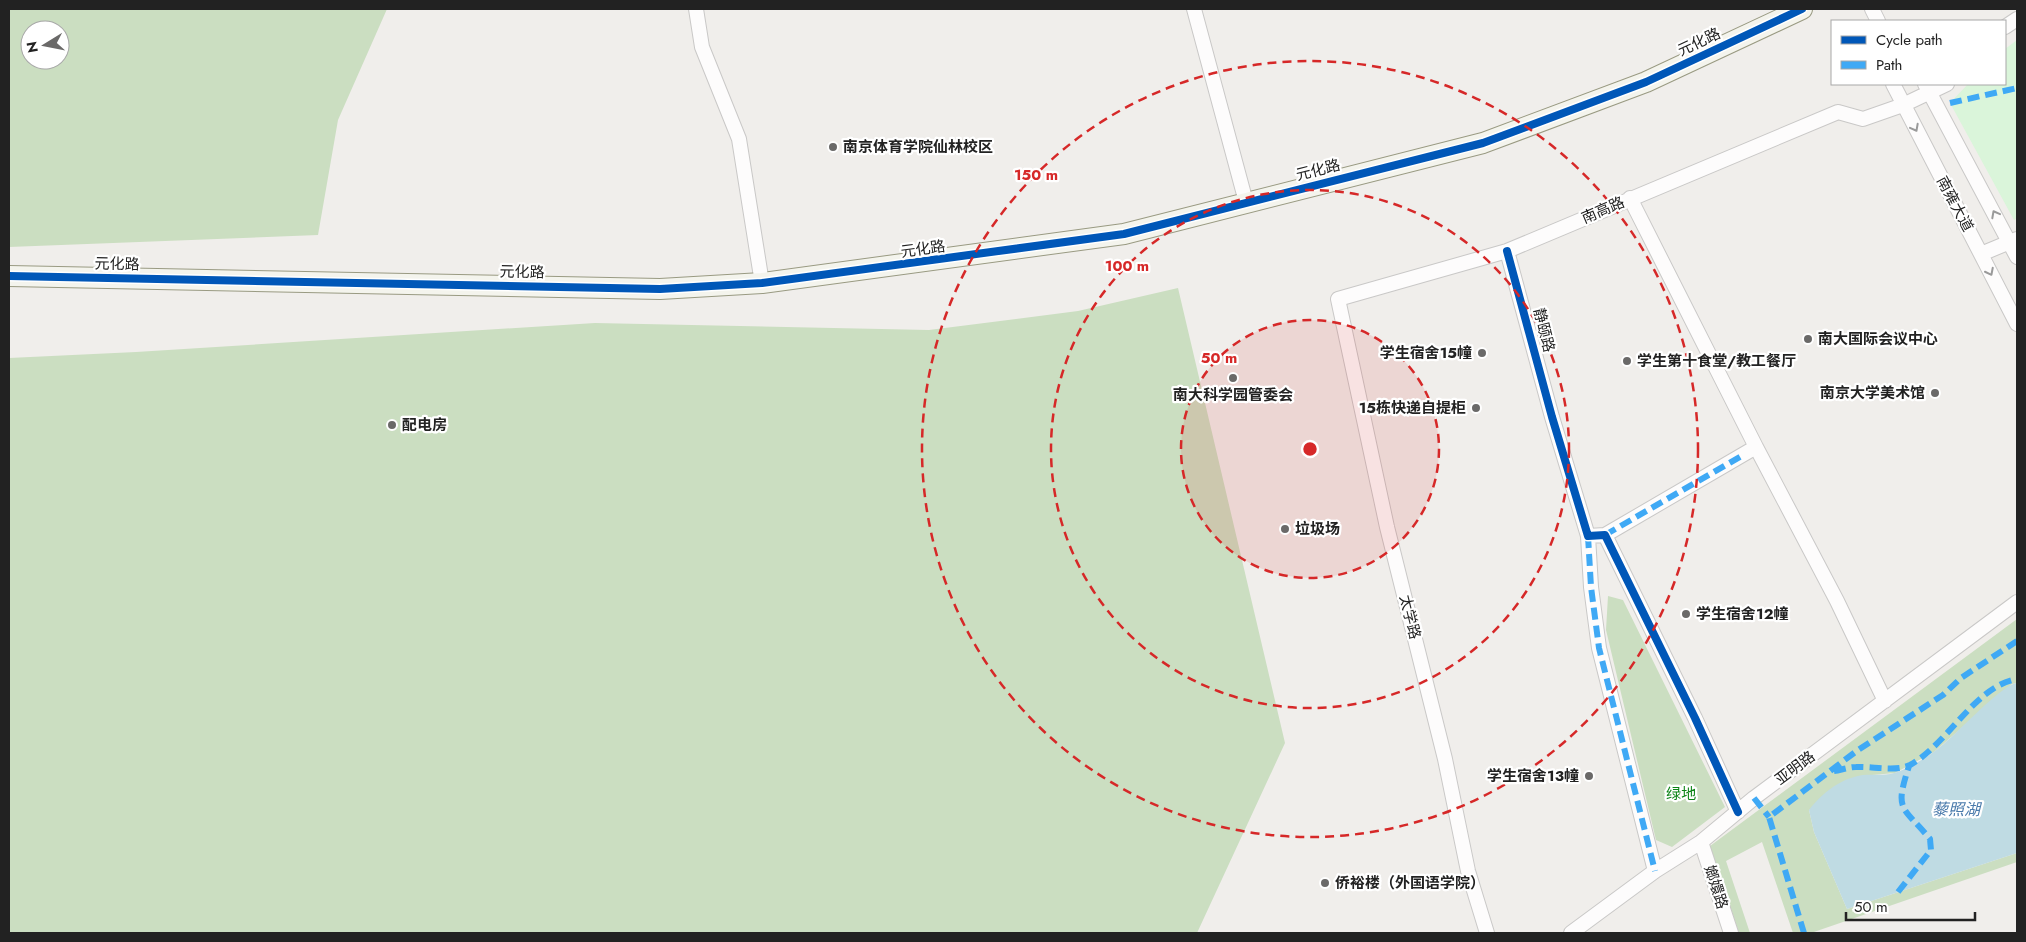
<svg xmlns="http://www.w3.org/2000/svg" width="2026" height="942" font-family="Jost,'Noto Sans SC',sans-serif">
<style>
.forest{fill:#cbdec1;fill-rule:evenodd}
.park{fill:#daf5da}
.water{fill:#bfdbe3}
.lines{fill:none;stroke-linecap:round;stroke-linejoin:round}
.street-casing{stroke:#c9c8c7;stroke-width:16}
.secondary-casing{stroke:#999a82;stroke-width:22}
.street{stroke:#fdfcfc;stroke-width:14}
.secondary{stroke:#f4f4ed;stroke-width:20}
.quiet{stroke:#3fa9f5;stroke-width:6;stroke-dasharray:12 6;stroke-linecap:butt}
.cycleway-casing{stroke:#fff;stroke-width:11}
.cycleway{stroke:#0057b8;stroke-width:8}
.oneway{stroke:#9a9a9a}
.ring{fill:none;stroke:#d62828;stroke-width:2.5;stroke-dasharray:9 6}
.poi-dot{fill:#6a6968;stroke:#fff;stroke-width:2}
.labels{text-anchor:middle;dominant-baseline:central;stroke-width:4.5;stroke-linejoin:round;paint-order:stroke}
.street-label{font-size:15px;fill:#222;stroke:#fff}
.poi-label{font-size:15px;font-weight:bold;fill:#222;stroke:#fff;text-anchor:start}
.park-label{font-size:15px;fill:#0c8416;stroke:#fff}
.water-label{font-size:16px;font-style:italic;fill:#4a7aab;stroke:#fff}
.centre{fill:#d62828;stroke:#fff;stroke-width:2.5}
.ring-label{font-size:15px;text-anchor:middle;font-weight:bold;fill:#d62828;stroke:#fff;stroke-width:4.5;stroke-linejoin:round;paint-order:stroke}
</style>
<rect width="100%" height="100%" fill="#f0eeeb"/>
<path class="forest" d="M9,9H387L338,120L318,235L9,247ZM30,30H60V60H30Z
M1178,288L1285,743L1197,933H9V358L136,352L595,323L929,330L1078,311Z
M1608,596L1623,600L1725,807L1672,847L1656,840L1606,630Z
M2017,619V683L2012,684L1934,752L1895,773L1861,776L1809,810L1814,832L1847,909L2017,853V862L1811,933H1793L1762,842L1726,861L1750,933H1739L1710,846Z"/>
<path class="park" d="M2017,40V218L2014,220L1950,103L1968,84H2005V49Z"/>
<path class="water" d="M2017,683V853L1847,909L1814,832L1809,810C1822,793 1841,778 1863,775C1873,774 1884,776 1894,773C1906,770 1924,759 1935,751C1954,738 2000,685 2017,683Z"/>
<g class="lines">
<g class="street-casing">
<path id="street" d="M696,9L702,47L739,139L762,283
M1194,9L1246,202
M1872,9L1878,21
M2005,27L2017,19
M1893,84L2017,324
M1925,84L2017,257
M1630,198L1756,447
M1507,251L1552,417L1588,536L1605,535L1695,718L1738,812
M1981,254L2017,239
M1605,535L1756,447L1837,601L1885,701
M1588,536L1591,587L1599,648L1655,871
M1701,842L1731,933
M1487,933L1468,871L1445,759L1387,527L1338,299L1507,251L1838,112L1863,119L1903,105L1947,84
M1571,933L1655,871L1701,842L1754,798L2017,602"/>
</g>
<g class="secondary-casing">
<path id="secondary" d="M9,276L660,289L762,283L1124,234L1483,143L1646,82L1802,9"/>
</g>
<use href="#street" class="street"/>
<use href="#secondary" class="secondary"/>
<path class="quiet" d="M1950,103L2017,88
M1605,535L1745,454
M1588,536L1591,587L1599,648L1655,871
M1834,771C1841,770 1849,767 1856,767C1872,766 1896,772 1910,765C1948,744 1975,686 2017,679
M1754,798L1769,817
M1898,892L1931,850L1930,839C1902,805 1894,812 1909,766
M1804,933L1769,817L1858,750L1943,695L1961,678L2017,641"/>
<g class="cycleway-casing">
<path id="cycleway" d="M1507,251L1552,417L1588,536L1605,535L1695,718L1738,812
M9,276L660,289L762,283L1124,234L1483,143L1646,82L1802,9"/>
</g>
<use href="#cycleway" class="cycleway"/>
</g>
<defs><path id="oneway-chevron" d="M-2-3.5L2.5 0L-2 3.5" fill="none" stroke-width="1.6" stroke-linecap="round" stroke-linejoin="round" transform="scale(1.25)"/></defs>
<g class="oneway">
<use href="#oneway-chevron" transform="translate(1915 128) rotate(62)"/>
<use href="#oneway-chevron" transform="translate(1995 214) rotate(-118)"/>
<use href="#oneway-chevron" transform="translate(1990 272) rotate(63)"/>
</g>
<circle cx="1310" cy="449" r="129" fill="#d62828" fill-opacity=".12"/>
<g class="ring">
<circle cx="1310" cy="449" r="129"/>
<circle cx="1310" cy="449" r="259"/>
<circle cx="1310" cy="449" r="388"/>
</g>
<g class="poi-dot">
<circle cx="833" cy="147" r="5"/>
<circle cx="1808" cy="339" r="5"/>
<circle cx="1482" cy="353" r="5"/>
<circle cx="1627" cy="361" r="5"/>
<circle cx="1233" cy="378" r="5"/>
<circle cx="1935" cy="393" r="5"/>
<circle cx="1476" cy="408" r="5"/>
<circle cx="392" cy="425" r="5"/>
<circle cx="1285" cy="529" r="5"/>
<circle cx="1686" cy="614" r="5"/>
<circle cx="1589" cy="776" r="5"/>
<circle cx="1325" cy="883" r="5"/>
</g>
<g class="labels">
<g class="street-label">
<text transform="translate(1699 42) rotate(-25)">元化路</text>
<text transform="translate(1318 170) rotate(-14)">元化路</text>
<text transform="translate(1955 204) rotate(62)">南雍大道</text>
<text transform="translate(1603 210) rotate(-23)">南高路</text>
<text transform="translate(923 249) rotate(-8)">元化路</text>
<text transform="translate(117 264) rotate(1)">元化路</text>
<text transform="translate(522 272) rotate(1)">元化路</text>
<text transform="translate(1544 330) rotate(76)">静颐路</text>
<text transform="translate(1410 617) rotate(76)">太学路</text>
<text transform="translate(1795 768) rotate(-37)">亚明路</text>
<text transform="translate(1716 887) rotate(72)">嫏嬛路</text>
</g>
<g class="poi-label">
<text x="843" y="147">南京体育学院仙林校区</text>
<text x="1818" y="339">南大国际会议中心</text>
<text x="1472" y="353" text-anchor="end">学生宿舍15幢</text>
<text x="1637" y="361">学生第十食堂/教工餐厅</text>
<text x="1925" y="393" text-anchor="end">南京大学美术馆</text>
<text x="1233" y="395" text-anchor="middle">南大科学园管委会</text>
<text x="1466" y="408" text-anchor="end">15栋快递自提柜</text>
<text x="402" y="425">配电房</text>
<text x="1295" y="529">垃圾场</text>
<text x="1696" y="614">学生宿舍12幢</text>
<text x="1579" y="776" text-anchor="end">学生宿舍13幢</text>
<text x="1335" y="883">侨裕楼（外国语学院）</text>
</g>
<g class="park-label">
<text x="1681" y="794">绿地</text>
</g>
<g class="water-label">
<text x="1956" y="809">藜照湖</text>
</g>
</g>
<circle cx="1310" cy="449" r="8" class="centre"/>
<g class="ring-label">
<text x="1036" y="180">150 m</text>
<text x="1127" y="271">100 m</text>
<text x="1219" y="363">50 m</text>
</g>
<rect width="2026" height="942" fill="none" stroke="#222222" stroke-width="20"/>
<rect x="1831" y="20" width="175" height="65" fill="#ffffff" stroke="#a7a7a7"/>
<rect x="1841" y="36" width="25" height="8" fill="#0057b8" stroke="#a7a7a7"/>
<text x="1876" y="45" font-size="15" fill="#222222">Cycle path</text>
<rect x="1841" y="61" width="25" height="8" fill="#3fa9f5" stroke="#a7a7a7"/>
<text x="1876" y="70" font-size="15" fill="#222222">Path</text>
<g transform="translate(45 45) rotate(260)"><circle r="24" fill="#ffffff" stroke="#a7a7a7"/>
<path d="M0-4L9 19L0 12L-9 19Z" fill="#6a6968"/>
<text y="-8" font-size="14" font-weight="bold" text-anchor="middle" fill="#222222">N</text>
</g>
<path d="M1846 912v8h129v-8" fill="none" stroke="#222222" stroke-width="2.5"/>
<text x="1854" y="912" font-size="15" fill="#222222" stroke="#ffffff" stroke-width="4" paint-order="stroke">50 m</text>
</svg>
